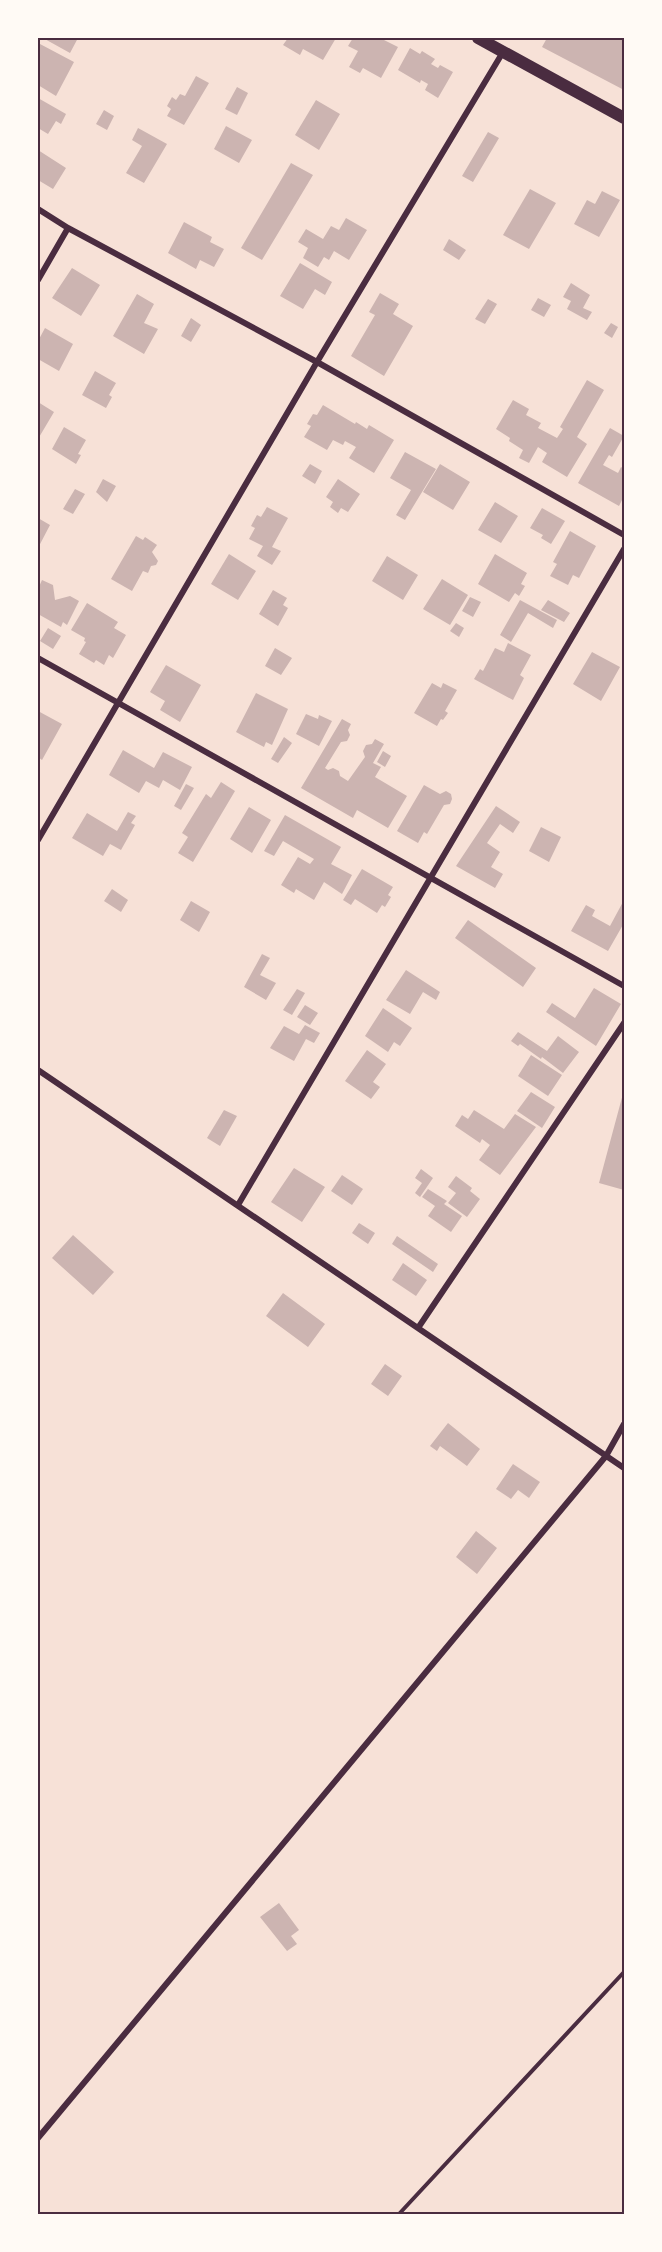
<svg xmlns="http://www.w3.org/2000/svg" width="662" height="2252" font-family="'Source Sans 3',sans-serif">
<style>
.building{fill:#ccb4b1}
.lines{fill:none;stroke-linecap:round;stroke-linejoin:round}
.path{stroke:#4a2c40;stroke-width:4}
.minor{stroke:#4a2c40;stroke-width:6}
.secondary{stroke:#4a2c40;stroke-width:12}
.neatline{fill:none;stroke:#4a2c40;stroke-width:2}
</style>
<rect width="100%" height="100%" fill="#f7e1d7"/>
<path class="building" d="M43,38H78L70,53Z
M288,38H336L323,60L303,49L300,55L283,45Z
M353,38H380L398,47L381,78L363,68L360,73L349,67L358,51L348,46Z
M547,38H624V90L542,47Z
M40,44L74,62L56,96L38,85V48Z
M410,48L420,54L422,51L435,59L431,64L438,68L440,65L453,72L438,98L425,90L428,84L421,80L420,83L398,70Z
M196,76L209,83L184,125L167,116L171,109L167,106L172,97L176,100L180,94L185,96Z
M237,87L248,93L237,115L225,109Z
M38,98L66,114L61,124L56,121L48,134L38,128Z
M316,100L340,114L319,150L295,135Z
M104,110L114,116L107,130L96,124Z
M226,126L252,140L239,163L214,149Z
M138,128L167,144L144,183L126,173L142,146L132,140Z
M488,132L499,138L473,182L462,176Z
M38,150L66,168L53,189L38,180Z
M291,163L313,175L262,260L241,248Z
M530,189L556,203L529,249L503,235Z
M602,191L620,200L599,237L574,224L587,200L595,204Z
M346,218L367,230L349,260L334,251L329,260L324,257L318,267L303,258L308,248L298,242L306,229L323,239L331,226L339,230Z
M184,222L212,237L210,242L224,249L214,267L200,260L196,269L168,253Z
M449,239L466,250L459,260L443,250Z
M300,263L332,282L325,295L315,289L303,309L280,296Z
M72,268L100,285L81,316L52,298Z
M571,283L590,295L583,308L592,312L587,320L567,309L571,301L563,297Z
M380,293L399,304L393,314L413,326L384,376L351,356L375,315L369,312Z
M137,294L154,304L144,323L158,329L144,354L113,336Z
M538,298L551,305L544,317L531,310Z
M488,299L497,304L485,324L475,319Z
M191,318L201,325L191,342L181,336Z
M611,323L618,327L612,338L604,333Z
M45,328L73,344L59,371L38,359V341Z
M95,371L116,383L109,395L112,397L106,408L82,395Z
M587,380L604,390L577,437L587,444L567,477L542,462L547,453L538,447L529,463L519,458L523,450L509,441L510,438L496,429L513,400L529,409L526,415L541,423L538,428L557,438L563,429L560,427Z
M38,402L54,412L38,439Z
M323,405L355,424L356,422L367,429L369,425L394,440L374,473L349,458L356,447L345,441L343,445L333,440L327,450L304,437L311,426L307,424L313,414L317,415Z
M64,427L86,440L78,454L81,455L76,464L52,449Z
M610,428L624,436L612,457L609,455L603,465L618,473L621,467L624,469V496L619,506L578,483Z
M405,452L436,469L405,520L396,515L411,490L390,478Z
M310,464L322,471L315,484L302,476Z
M440,464L470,482L453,510L423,492Z
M103,479L116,486L107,502L96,492Z
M338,479L360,494L348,512L341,508L338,513L330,507L333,502L326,497Z
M75,489L85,494L73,514L63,509Z
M495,502L518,516L501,543L478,530Z
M267,507L288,518L272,547L281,551L272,565L257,556L263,546L249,539L255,528L251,526L257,515L261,517Z
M542,508L565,521L551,544L541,538L543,535L530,528Z
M38,518L50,525L38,548Z
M570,531L596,546L579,578L573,575L568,585L550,576L557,564L553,562Z
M136,536L143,540L145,537L157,545L152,552L158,561L156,565L151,566L148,573L143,571L132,591L111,579Z
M229,554L256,571L238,600L211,584Z
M495,554L527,573L521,584L525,586L519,596L515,593L509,602L478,584Z
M387,556L418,575L403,600L372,581Z
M442,579L468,595L450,625L423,609Z
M42,580L53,585L55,600L70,596L79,601L67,625L63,622L61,627L38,614L39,609L38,607V589Z
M273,590L287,598L283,605L288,608L278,626L259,614Z
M470,597L481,602L473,617L462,611Z
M520,600L557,620L553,628L528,613L511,642L500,635Z
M548,600L570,613L564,622L541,610Z
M87,603L118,622L114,628L126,635L113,658L109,655L104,665L96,660L94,663L79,654L86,642L84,641L85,638L71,630Z
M456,623L464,628L459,637L450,631Z
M48,628L61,636L53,649L40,641Z
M508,643L531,655L520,675L524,678L513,700L474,679L480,669L483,671L495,648L504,652Z
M275,648L292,658L281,675L265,666Z
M592,652L620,667L601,701L573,684Z
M166,665L201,685L180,722L160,710L165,701L150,692Z
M432,683L441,688L443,683L457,690L445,711L448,713L443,720L441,719L437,726L414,713Z
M256,693L288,709L272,745L266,742L264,747L236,732Z
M38,711L62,724L42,760L38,757Z
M306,714L318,719L319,715L332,721L319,746L296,734Z
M342,719L351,724L348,730L350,735L347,741L341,742L325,768L328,770L333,768L339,771L340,776L348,781L365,757L363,751L366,745L372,744L375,739L384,744L373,763L381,767L375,777L407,796L388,828L357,810L353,818L301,788Z
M284,737L292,743L278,763L271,759Z
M123,750L154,768L163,752L192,767L180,790L163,780L159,788L146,781L139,793L109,775Z
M383,751L391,756L385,767L377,762Z
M221,782L235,791L193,862L178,853L188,837L182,833L206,794L211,798Z
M186,784L194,788L181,810L174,806Z
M424,785L440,794L446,791L451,794L452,799L450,804L444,805L427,834L424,832L418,843L397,831Z
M496,806L520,822L513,833L500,824L487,843L500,852L491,867L503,874L495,888L456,866Z
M249,807L271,820L252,853L230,839Z
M128,812L136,816L131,823L135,825L121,850L110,844L103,856L72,838L87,813L117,831Z
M285,815L341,847L331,864L352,875L342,894L324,882L314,900L296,889L294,893L281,885L298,857L310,864L314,859L283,841L274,856L264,851Z
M541,827L561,837L549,862L529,851Z
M362,869L393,887L388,895L391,897L385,907L382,905L377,913L355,899L351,905L343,900Z
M112,889L128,900L121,912L104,901Z
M624,900V923L608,951L571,931L586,905L595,910L592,916L610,926Z
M191,901L210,912L199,932L180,920Z
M468,920L536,968L523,987L455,938Z
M262,954L270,958L260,975L276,983L266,1000L244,987Z
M406,970L440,992L436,1000L423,992L410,1014L386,1000Z
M594,988L621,1004L596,1046L546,1012L552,1003L575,1018Z
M297,989L305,993L292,1015L283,1010Z
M305,1005L318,1013L310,1025L297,1017Z
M383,1008L412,1028L400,1046L394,1042L388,1052L365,1036Z
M305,1025L320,1033L314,1043L306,1039L294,1061L270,1048L284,1026L299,1034Z
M518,1032L547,1051L558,1036L579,1052L563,1073L542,1057L541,1059L520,1044L518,1046L511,1041Z
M367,1050L386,1064L373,1082L380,1087L371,1099L345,1081Z
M531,1055L562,1075L548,1096L518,1076Z
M624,1090V1190L599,1183Z
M531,1092L555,1107L542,1128L517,1111Z
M224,1110L237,1116L220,1146L207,1138Z
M474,1110L504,1129L515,1114L536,1127L500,1175L479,1160L490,1145L482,1139L480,1143L455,1126L462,1115L468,1119Z
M294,1168L325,1187L302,1222L271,1202Z
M421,1169L433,1178L420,1197L415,1193L422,1183L415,1178Z
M342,1175L363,1189L352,1205L331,1191Z
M456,1176L472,1188L470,1191L480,1199L467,1217L448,1203L456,1193L448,1187Z
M428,1189L447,1201L444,1204L462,1216L451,1232L428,1216L435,1206L422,1197Z
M359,1223L375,1233L368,1244L352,1233Z
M73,1235L114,1272L93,1295L52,1258Z
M397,1236L438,1264L433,1272L392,1244Z
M403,1263L427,1280L416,1296L392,1280Z
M283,1293L325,1324L308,1347L266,1316Z
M385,1364L402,1376L388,1396L371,1384Z
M448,1423L480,1449L467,1466L440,1446L437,1451L430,1446Z
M513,1464L540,1482L529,1498L518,1490L511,1499L496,1489Z
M476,1531L497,1548L477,1574L456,1557Z
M279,1903L299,1930L291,1936L297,1944L287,1951L260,1917Z"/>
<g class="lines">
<path class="path" d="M399,2214L624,1972"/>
<path class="minor" d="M38,209L68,228L317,362L624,535
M38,280L68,228
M38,658L624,986
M38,840L317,362L503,52
M38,1070L624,1468
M238,1205L624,549
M418,1328L624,1023
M38,2138L606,1456L624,1424"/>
<path class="secondary" d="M478,38L624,118"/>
</g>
<rect width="662" height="2252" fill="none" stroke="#fffaf5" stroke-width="78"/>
<rect x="39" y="39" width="584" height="2174" class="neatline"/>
</svg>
